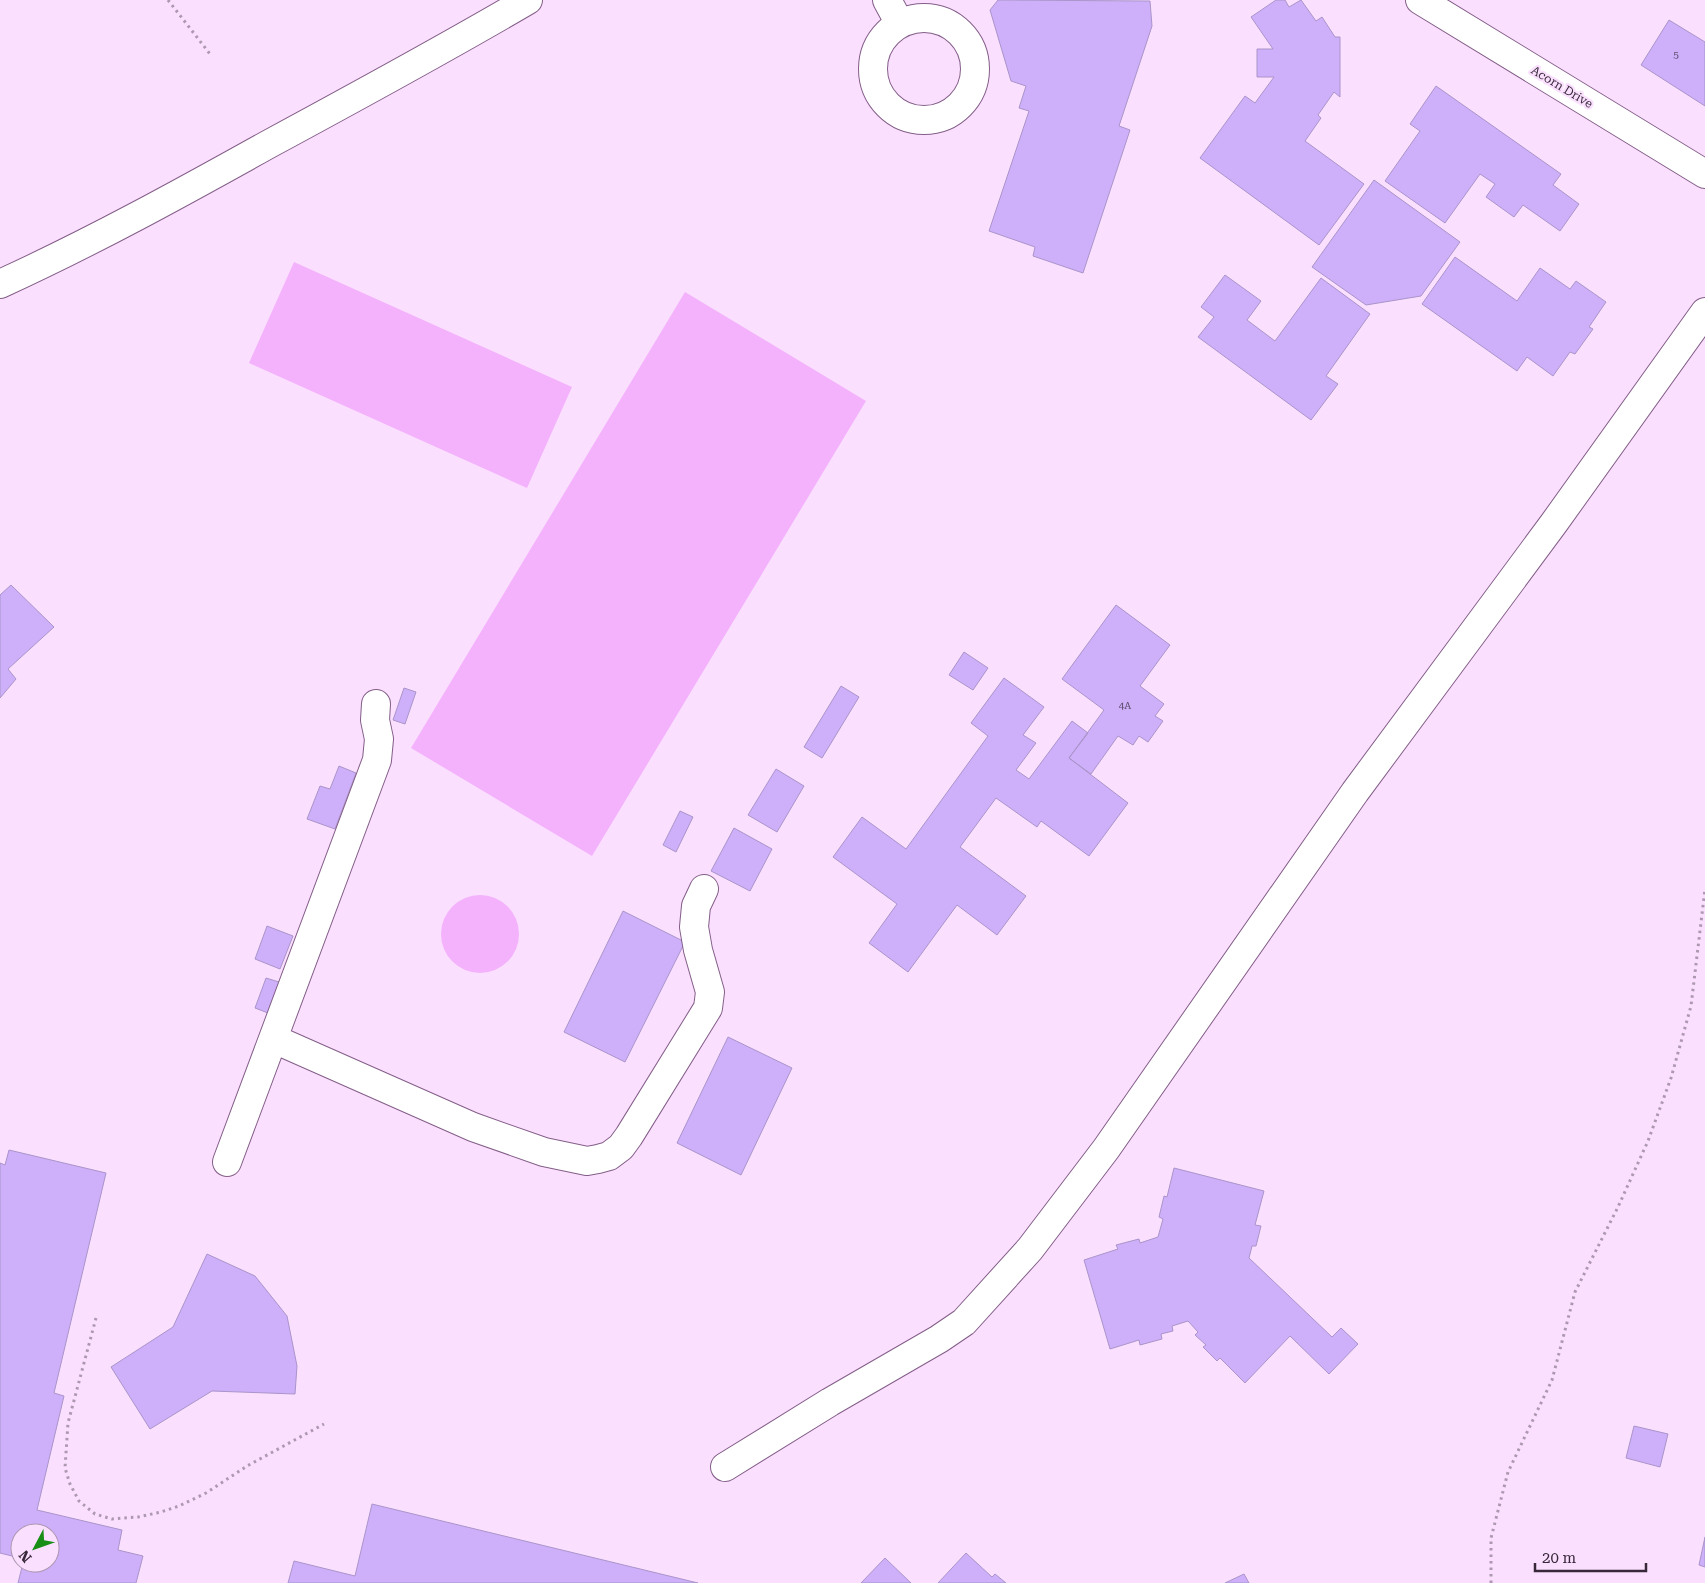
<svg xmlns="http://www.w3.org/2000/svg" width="1705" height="1583" font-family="'Roboto Serif',serif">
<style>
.green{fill:#f4b2fd}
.building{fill:#cdb0f9;stroke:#aa94ca}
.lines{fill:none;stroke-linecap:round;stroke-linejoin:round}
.minor-casing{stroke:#845e89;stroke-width:30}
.path{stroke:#ae98b1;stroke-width:3;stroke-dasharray:2.5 4;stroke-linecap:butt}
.minor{stroke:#fff;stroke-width:28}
.labels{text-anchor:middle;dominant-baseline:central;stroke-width:4.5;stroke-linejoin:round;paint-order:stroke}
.number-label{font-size:10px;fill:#5d4a6a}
.street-label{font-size:12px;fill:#38283a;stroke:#fae0fe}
</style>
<rect width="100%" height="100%" fill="#fae0fe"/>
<path class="green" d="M294,262L572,387L527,488L249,363Z
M685,292L866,401L592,856L411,748Z
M441 934a39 39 0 1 1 78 0a39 39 0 1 1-78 0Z"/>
<path class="building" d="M998,0L1150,1L1152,26L1119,126L1130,130L1083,273L1033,256L1035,247L989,231L1029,111L1019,108L1026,86L1011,81L990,10Z
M1276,0H1285L1289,7L1301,0L1316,21L1322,17L1335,37H1340V97L1334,92L1318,115L1321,118L1305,141L1364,184L1319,245L1200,158L1245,96L1255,103L1274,77H1257V49H1273L1251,17Z
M1669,20L1705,42V106L1641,65Z
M1436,86L1561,174L1553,185L1579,204L1560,231L1523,205L1514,217L1486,197L1495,184L1480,174L1445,223L1385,181L1420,131L1410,124Z
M1374,180L1460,242L1421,296L1366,305L1312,267Z
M1455,257L1517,301L1540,268L1570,289L1576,281L1606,302L1589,327L1593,329L1575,354L1570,352L1553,376L1527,357L1517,371L1422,304Z
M1225,275L1261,301L1247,320L1275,341L1321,278L1370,314L1326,376L1338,384L1311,420L1198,337L1214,317L1201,307Z
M11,585L54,627L8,669L16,679L0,698V595Z
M1116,605L1170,645L1140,686L1164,704L1155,716L1163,721L1148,742L1139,736L1133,745L1118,736L1091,774L1069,758L1104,710L1062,679Z
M964,652L988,668L973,690L949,675Z
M1004,678L1044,707L1023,735L1036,743L1016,770L1029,779L1072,721L1088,733L1069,758L1128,803L1089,856L1041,821L1037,827L996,798L960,847L1026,896L997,935L957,905L908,972L869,943L897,904L833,857L862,817L906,849L988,736L971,723Z
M841,686L859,697L822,758L804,747Z
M404,688L416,692L405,724L393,720Z
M339,766L356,773L335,829L307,819L320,786L330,789Z
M776,769L804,786L777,832L748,815Z
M680,811L693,817L676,852L663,845Z
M734,828L772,849L750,891L711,871Z
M623,911L685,942L625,1062L564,1032Z
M267,926L293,936L280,969L255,959Z
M266,978L279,982L268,1013L255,1008Z
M728,1037L792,1068L741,1175L677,1143Z
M9,1150L106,1173L54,1393L64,1396L37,1510L122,1530L118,1550L143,1556L136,1583H18L23,1563H50V1533H20V1558L0,1553V1163L5,1165Z
M1174,1168L1264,1191L1255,1225L1261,1226L1256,1246H1252L1249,1258L1332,1337L1341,1328L1358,1344L1329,1374L1290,1336L1245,1383L1220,1358L1217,1361L1203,1347L1206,1345L1195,1335L1198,1332L1188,1321L1172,1326L1173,1331L1161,1334L1162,1339L1140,1345L1139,1340L1110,1349L1084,1260L1118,1249L1116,1245L1139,1239L1140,1243L1158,1237L1163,1219L1159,1217L1164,1196L1167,1197Z
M207,1254L255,1276L287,1316L297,1366L295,1394L212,1391L150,1429L111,1367L173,1327Z
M1634,1426L1668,1434L1660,1467L1626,1458Z
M372,1504L698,1583H288L294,1561L355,1576Z
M1705,1537V1567L1699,1565Z
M966,1553L992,1577L995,1574L1006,1583H938Z
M885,1558L911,1583H861Z
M1244,1574L1249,1583H1225Z"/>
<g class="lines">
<g class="minor-casing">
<path id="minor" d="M887,0L900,24
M1420,0L1705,174
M873 69a51 51 0 1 1 102 0a51 51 0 1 1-102 0Z
M0,284C92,242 181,193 269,144C356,97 443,50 528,0
M274,1039L473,1127L544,1152L587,1161L598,1159L609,1156L621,1147L629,1136L708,1008L710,992L698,950L694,927L696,906L704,889
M227,1162L377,760L379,739L375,720L376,704
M725,1467L830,1402L939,1339L964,1322L1030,1249L1106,1149L1355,792L1554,523L1705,312"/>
</g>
<path class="path" d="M168,0L210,54
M96,1318L68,1423L65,1468L70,1484L79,1501L95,1514L112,1519L138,1517L161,1512L179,1506L206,1493L247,1466L324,1424
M1491,1583V1538L1508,1472L1552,1380L1575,1292L1618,1207L1648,1141L1671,1078L1691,1006L1705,889"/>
<use href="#minor" class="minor"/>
</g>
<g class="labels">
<g class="number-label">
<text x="1676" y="54">5</text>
<text x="1125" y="705">4A</text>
</g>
<g class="street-label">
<text transform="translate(1562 87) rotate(31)">Acorn Drive</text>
</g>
</g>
<g transform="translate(35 1548) rotate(229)"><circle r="24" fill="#fae0fe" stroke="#ac96b0"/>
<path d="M0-4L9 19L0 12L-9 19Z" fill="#188e17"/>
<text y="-8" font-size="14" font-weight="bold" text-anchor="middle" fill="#38283a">N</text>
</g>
<path d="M1535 1563v8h111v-8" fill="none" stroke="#38283a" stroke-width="2.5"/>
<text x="1542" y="1563" font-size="15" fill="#38283a" stroke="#fae0fe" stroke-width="4" paint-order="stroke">20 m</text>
</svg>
